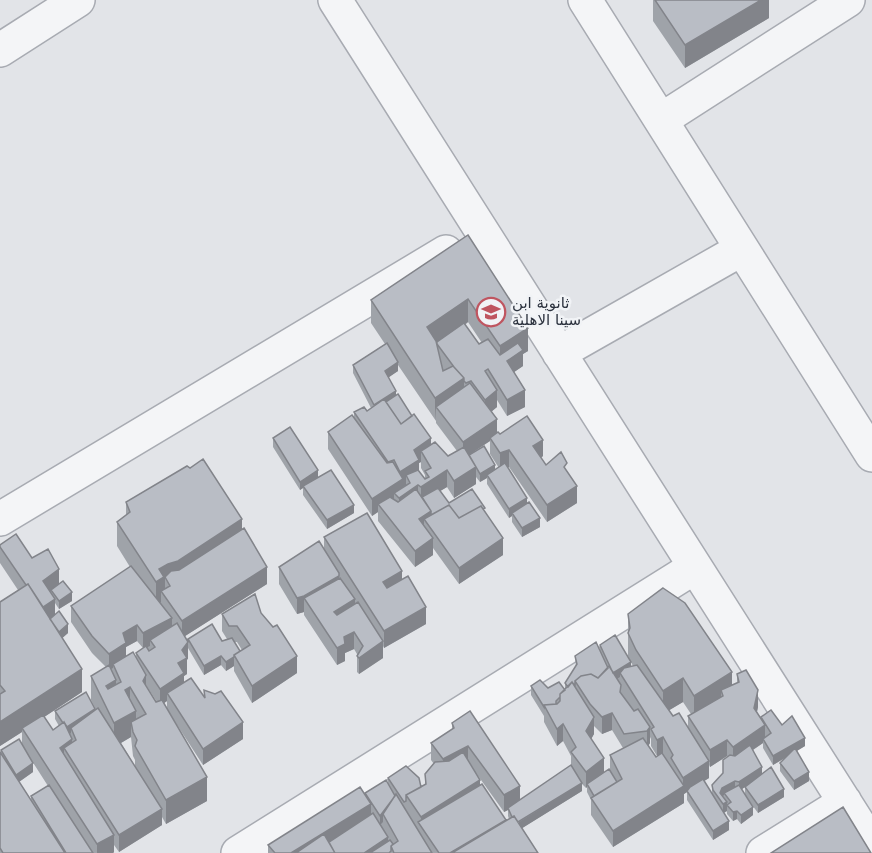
<svg xmlns="http://www.w3.org/2000/svg" width="872" height="853" font-family="'DejaVu Sans',Vazirmatn,sans-serif">
<style>
.lines{fill:none;stroke-linecap:round;stroke-linejoin:round}
.street-casing{stroke:#a8abb2;stroke-width:36}
.street{stroke:#f4f5f7;stroke-width:33}
.wall{fill:#9fa3a9;fill-rule:evenodd}
.shaded-wall{fill:#82848a}
.building{fill:#b9bdc5;stroke:#82848a;stroke-width:1.5}
.labels{text-anchor:middle;dominant-baseline:central;stroke-width:5;stroke-linejoin:round;paint-order:stroke}
.poi-label{font-size:15px;fill:#2c323e;stroke:#f1f3f6;text-anchor:start}
</style>
<rect width="100%" height="100%" fill="#e2e4e8"/>
<g class="lines">
<g class="street-casing">
<path id="street" d="M335,0L872,845
M585,0L872,455
M0,50L78,0
M661,120L848,0
M559,353L742,249
M0,519L446,252
M238,853L695,567
M763,853L845,802"/>
</g>
<use href="#street" class="street"/>
</g>
<path class="wall" d="M653,0H769V18L685,68L653,21Z
M468,235L528,351L523,354V366L514,372L525,407L507,416L497,400V407L492,411L497,432L500,434L543,456L541,458L546,465L567,471L577,503L547,522L509,467H508L540,527L522,537L512,522V516L509,518L487,484V478L480,482L476,477V484L454,498L447,487L440,491L449,503L485,511L503,555L459,584L433,548V555L415,567L378,521V512L372,516L328,449V432L354,418V412L367,411L371,408L353,373V365L385,344L371,323V300ZM468,322L482,343L479,344L465,325ZM398,365L436,421V423L457,451L448,456L431,445L396,395L388,377L398,371ZM490,441V454L499,468L495,470L474,451ZM421,462V468L425,475V479L419,472V463Z
M273,438L318,478L354,513L327,529L303,495V488L300,490L273,447Z
M126,502L242,529L267,584L185,636L188,658L187,660V674L184,676V682L204,697V690L243,739L203,765L168,711L207,801L166,824L162,817V825L119,852L114,845V852L113,853H0V752L1,753V750L22,744V732L0,746V602L18,590L0,563V545L32,558L59,584L72,601L59,609L55,603V615L68,633L62,638L82,692L44,717L53,730L59,726L55,719V711L96,710L91,700V676L106,667L92,653L71,622V606L130,567L117,546V522L126,515ZM137,641L143,648L136,653V657L126,656V647ZM146,685L157,702H156L146,687ZM167,701V709L164,703ZM131,737L133,756L135,760V766L121,743ZM32,761L48,786L31,796V800L19,782L33,772Z
M324,537L402,579L426,624L384,648L383,646V658L359,674L357,672V654L354,649L345,653V661L337,665L304,615V612L297,614L279,584V567L324,548Z
M261,613L297,673L252,703L234,671V666L226,671L221,665L204,675L188,648V639L222,641L227,639L222,631V614ZM235,642H237L242,650L240,651Z
M628,614L732,685L737,683V674L758,707L757,712L761,718L782,725L805,746L797,751L809,781L794,790L780,771V763L785,758L773,765L763,748V743L753,750L762,774L784,797L758,813L747,798L753,815L741,824L737,819L733,821L727,814V805V811L724,813L729,830L713,840L687,800V792L684,794V803L613,847L591,815V800L587,792V787L586,788L582,784V791L522,828L538,853H268V845L365,795V793L388,784V778L421,787L425,785V774L434,764L431,760V743L452,730V723L520,800L571,766V756L563,741L557,746L544,722V716L531,695V686L565,690V683L576,667L575,656L600,651V645L631,666H633L628,656ZM683,702L691,714L688,716V727L673,716L669,710ZM594,726L602,734L612,730L623,748L610,755V770L604,772L591,739L594,734ZM650,737L651,739V746L657,756L656,757L648,746L650,743ZM727,756L723,773L712,785V794L704,781L709,778V765L710,767ZM476,773L504,812L508,810V816L509,819L506,821L480,785ZM746,786L745,787V795L742,789Z"/>
<path class="shaded-wall" d="M761,0H769V18L685,68V45Z
M468,299V322L437,344L427,327Z
M528,328V351L523,354V366L507,377L500,369V346Z
M398,362V371L385,380V371Z
M464,378V401L436,407L435,421V398Z
M497,390V407L485,417V400Z
M525,390V407L507,416V400Z
M396,391V400L374,405Z
M497,419V436L490,438V441L463,459V442Z
M431,438V455L421,451V462L419,463V477L406,475V485L403,487V495L418,485V501L399,515V498L394,493V502L378,504V512L372,516V499L400,481V472L414,450Z
M543,440V456L533,463V446Z
M509,450V467L500,470V453Z
M495,465V474L487,475V478L480,482V474Z
M476,467V484L454,498V481Z
M318,470V479L303,486V488L300,490V482Z
M447,470V487L422,502L421,500V487Z
M577,486V503L547,522V505Z
M527,498V507L512,513V516L509,518V509Z
M354,505V513L327,529V520Z
M431,511V528L424,519V532L419,519Z
M540,518V527L522,537V528Z
M242,519V543L170,586L165,577V589L161,591V602L156,605V582L159,569Z
M433,538V555L415,567V551Z
M503,538V555L459,584V568Z
M267,567V584L182,638V621Z
M59,569V585L43,597V581Z
M402,571V588L383,599V582Z
M339,576V593L304,598V612L297,614V598Z
M72,592V601L59,609V601Z
M55,599V616L42,624V608Z
M355,599V615L334,629V612Z
M426,607V624L384,648V631Z
M172,618V634L150,640V646L143,649V633Z
M68,624V633L58,642V633Z
M137,625V641L126,647V660L113,664V668L109,670V654L123,633Z
M354,632V649L345,653V661L337,665V648L344,637Z
M383,641V658L359,674V658Z
M188,642V658L187,660V674L184,676V690L167,693V701L160,706V689L178,663L182,650Z
M221,656V665L204,675V666Z
M297,656V673L252,703V686Z
M234,657V666L226,671V662Z
M631,662V671L620,673V677L612,682V673Z
M82,669V692L23,731L22,728V732L0,746V722Z
M732,672V695L723,696L721,690V702L694,720V696Z
M146,675V698L143,681Z
M683,678V702L663,714V691Z
M116,680V704L106,686Z
M130,687V710L125,690Z
M758,690V707L754,724V708Z
M95,709V718L71,728V733L66,736V727Z
M136,711V735L131,722V737L114,747V723Z
M612,713V730L602,734V717Z
M594,717V734L586,748V731Z
M243,722V739L203,765V749Z
M563,724V741L557,746V729Z
M765,725V742L763,739V743L733,763V747Z
M650,727V743L647,748V731Z
M663,737V753L657,756V740Z
M805,738V746L773,765V756Z
M72,739V755L64,748V762L60,748Z
M727,740V756L710,767V750Z
M468,746V762L443,775V759Z
M604,758V775L587,784V787L586,788V772Z
M709,761V778L684,794V803L613,847V831L683,786V778Z
M33,763V772L16,784V775Z
M762,767V776L739,791V782Z
M809,772V781L794,790V781Z
M207,777V801L166,824V800Z
M480,780V796L421,825V817Z
M735,781V790L724,793V795L722,797L720,801V793L722,788Z
M582,783V791L516,832V824Z
M520,786V803L508,808V810L504,812V795Z
M784,789V797L758,813V805Z
M396,797L383,814V822L380,825V816Z
M727,802V811L723,813V804Z
M371,804V821L319,853H291Z
M753,807V815L741,824V815Z
M162,809V825L119,852V835Z
M737,811V819L733,821V812Z
M729,821V830L713,840V831Z
M114,835V852L113,853H97V844Z
M388,837V845L377,853H364Z"/>
<path class="building" d="M655,0H761L685,45Z
M468,235L528,328L500,346L468,299L427,327L436,341L443,371L453,366L464,378L435,398L371,300Z
M464,323L479,344L488,339L500,355L518,343L523,350L507,361L525,390L507,400L488,369L485,371L497,390L485,400L471,381L466,383L464,381V378L454,367L437,344V342Z
M387,343L398,362L385,371L396,391L374,405L353,365Z
M470,383L497,419L463,442L436,407Z
M398,394L412,416L401,424L386,402Z
M384,399L401,424L414,414L431,438L414,450L419,460L400,472L394,460L388,462L354,412L364,407L367,411Z
M352,415L387,463L393,462L403,479L372,499L328,432Z
M527,416L543,440L533,446L546,465L561,452L567,463L564,467L577,486L547,505L509,450L500,453L490,438L498,432L500,434Z
M290,427L318,470L300,482L273,438Z
M435,442L448,456L464,447L476,467L454,481L447,470L421,487L418,485L399,498L394,493L410,483L406,475L418,470L425,479L429,477L425,471L431,468L421,451Z
M484,446L495,465L480,474L469,455Z
M203,459L242,519L178,561L168,564L159,569L164,577L156,582L117,522L130,512L126,502L187,466L190,468Z
M505,463L527,498L509,509L487,475Z
M331,470L354,505L327,520L303,486Z
M438,488L449,503L472,489L485,508L483,509L481,506L459,518L449,505L431,515V511L422,497Z
M416,489L431,511L419,519L433,538L415,551L378,504L390,497L398,502Z
M529,502L540,518L522,528L512,513Z
M449,505L459,518L481,506L503,538L459,568L424,519Z
M367,513L402,571L383,582L387,588L408,576L426,607L384,631L324,537Z
M244,528L267,567L182,621L161,591L170,586L165,577L171,571L179,570Z
M16,534L32,558L48,549L59,569L43,581L55,599L43,607L28,584L26,585L0,547V545Z
M319,541L339,573V576L304,596L297,598L279,567Z
M131,566L172,618L143,633L137,625L123,633L126,643L109,654L92,636L71,606Z
M340,578L355,599L334,612L337,615L358,602L383,641L359,658L357,656L363,646L354,632L344,637L345,644L337,648L304,598Z
M63,581L72,592L59,601L51,590Z
M28,584L82,669L0,722V694L5,691L0,685V602Z
M663,588L685,603L732,672L694,696L683,678L663,691L636,650L628,633L630,628L628,614Z
M255,594L261,613L273,627L277,625L297,656L252,686L234,655L250,645L237,626H229L222,614Z
M59,611L68,624L59,632L50,619Z
M177,623L188,642L182,650L187,658L178,663L184,673L160,689L136,653L146,646L149,651L155,647L150,640Z
M212,624L222,641L232,638L240,651L234,655V657L226,662L221,656L204,666L188,639Z
M615,635L631,662L613,673L600,645Z
M596,642L608,668L598,678L591,674L581,676L575,681V686L572,682L568,687L565,683L577,664L575,656Z
M133,652L146,675L143,681L156,702L162,700L207,777L166,800L135,746L137,740L133,732L131,722L146,714L130,687L125,690L136,711L114,723L91,676L109,665L116,680L106,686L108,689L121,682L113,664Z
M637,665L673,716L679,713L709,761L683,778L671,758L673,755L663,737L657,740L651,729L654,727L620,673L624,668Z
M609,666L621,685L620,692L634,711L638,709L650,727L647,731L624,734L612,713L602,717L590,704L575,681L581,676L591,674L598,678Z
M746,670L758,690L754,708L765,725L733,747L727,740L710,750L688,716L723,696L721,690L739,682L737,674Z
M191,678L205,698L204,690L215,694L221,691L243,722L203,749L167,693Z
M540,680L548,688L559,682L565,690L560,694V697L556,701V704L544,705V707L531,686Z
M572,682L594,717L586,731L604,758L586,772L571,752L576,747L563,724L557,729L544,705L557,704L560,701V694Z
M86,692L95,709L67,727L64,722L63,723L55,711Z
M98,708L162,809L119,835L64,748L76,740L71,728Z
M771,710L782,725L792,716L805,738L773,756L763,739L771,733L761,717Z
M470,711L520,786L504,795L468,746L443,759L431,743L454,728L452,723Z
M43,715L53,730L64,722L72,739L60,748L114,835L97,844L22,728Z
M643,738L656,757L662,753L684,786L613,831L591,798L622,779L610,755Z
M19,739L33,763L16,775L1,750Z
M750,745L762,767L739,782L735,781L722,788L720,793L727,802L723,804L713,790L712,785L723,773V760L730,755L735,756Z
M795,748L809,772L794,781L780,763Z
M0,752L65,853H3L0,848Z
M463,752L480,780L421,817L406,795L426,784L425,774L435,762L449,761Z
M571,765L582,783L518,822L514,816L512,817L508,808Z
M406,766L419,778L421,787L406,795V801L404,802L388,778Z
M771,767L784,789L758,805L745,787Z
M609,769L617,782L594,796L587,784Z
M703,779L729,821L713,831L687,791L690,787Z
M386,780L395,796L380,816L365,793Z
M482,784L506,820L450,853H439L418,822Z
M49,785L93,853H66L31,796Z
M739,785L753,807L741,815L737,811L733,812L727,805L731,802L724,793Z
M360,787L371,804L291,853H275L268,845Z
M396,794L432,853H394L391,846L398,841L383,814Z
M843,807L871,853H771Z
M373,813L388,837L364,853H335L329,842Z
M514,816L538,853H452Z
M324,834L335,853H296Z
M390,840L393,844L391,846V851L389,853H370Z"/>
<defs>
<g id="school-ring" transform="scale(1.5)"><circle r="9.5" fill="#f1f3f6" stroke="#bf5560" stroke-width="1.5"/><path d="M0-5L7-2L0 1L-7-2ZM-4 1L0 2.5L4 1V4Q0 6-4 4Z" fill="#bf5560"/></g>
</defs>
<g fill-rule="evenodd">
<use href="#school-ring" x="491" y="312"/>
</g>
<g class="labels">
<g class="poi-label">
<text x="512" y="303">ثانوية ابن<tspan x="512" dy="17">سينا الاهلية</tspan></text>
</g>
</g>
</svg>
